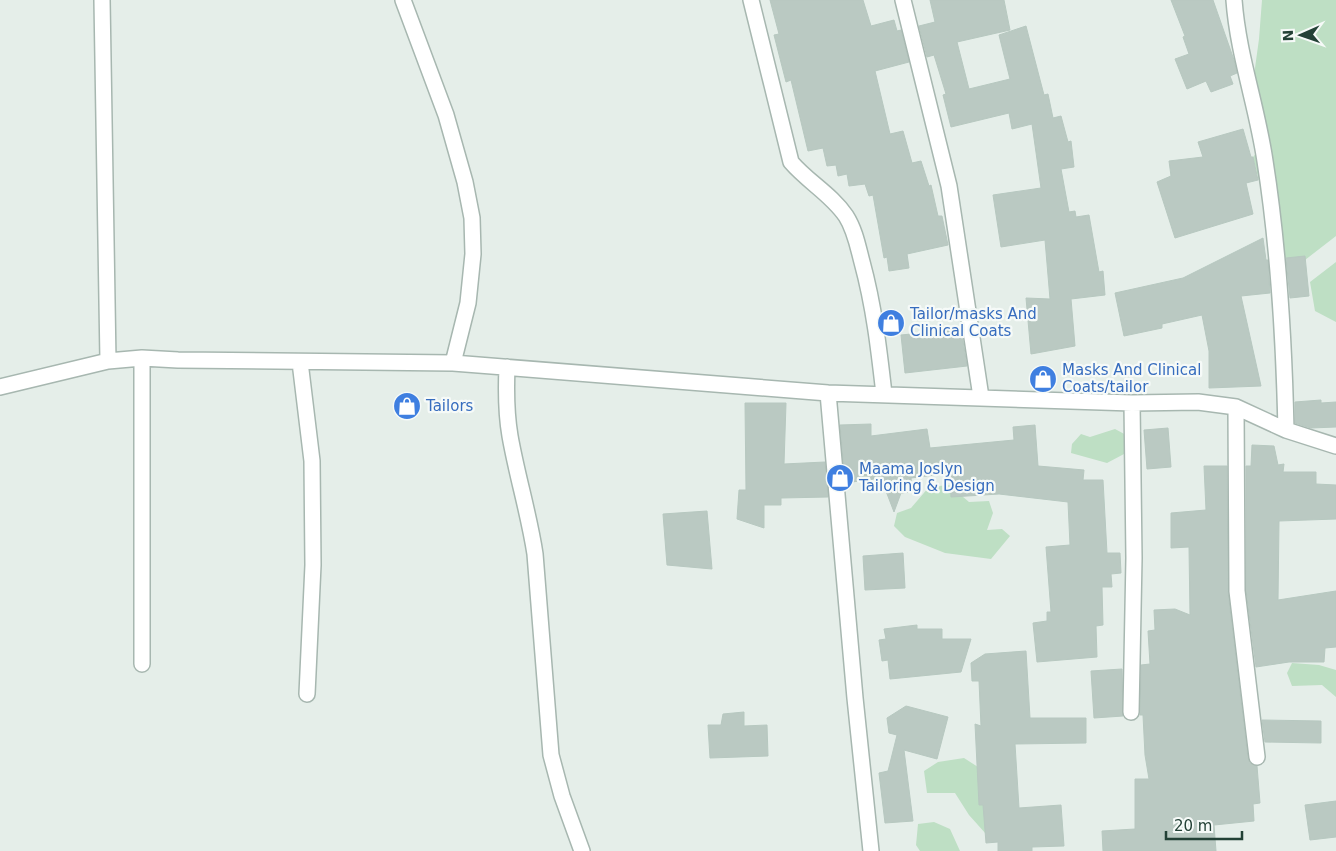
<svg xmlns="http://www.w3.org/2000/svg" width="1336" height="851" font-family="'DejaVu Sans',sans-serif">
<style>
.green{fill:#bedfc4}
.building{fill:#bac9c2;stroke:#b7c8c0}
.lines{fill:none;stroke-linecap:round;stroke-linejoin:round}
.minor-casing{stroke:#a7b7b0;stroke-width:18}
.minor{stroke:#fff;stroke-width:15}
.labels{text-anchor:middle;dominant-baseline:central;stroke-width:4.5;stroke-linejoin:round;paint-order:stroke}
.shop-label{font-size:15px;fill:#366cbe;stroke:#f6faf8;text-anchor:start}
</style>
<rect width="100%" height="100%" fill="#e5eee9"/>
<path class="green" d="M1262,0H1336V236L1305,260L1278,257L1253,157L1266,141L1250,104L1259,39Z
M1336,262V322L1315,311L1310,282Z
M1115,429L1128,436L1124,454L1107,463L1071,453L1072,444L1081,434L1090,437Z
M949,485L969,502L989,501L993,513L987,530L1002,529L1010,536L991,559L945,553L905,537L894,526L897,513L911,508L929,487Z
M1292,663L1319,665L1336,670V697L1322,685L1292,686L1287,673Z
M964,758L978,767L991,811L986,834L969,815L955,793H927L924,771L938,762Z
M934,822L950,829L960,851H920L916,845L918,824Z"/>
<path class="building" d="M770,0H863L871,26L894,20L897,31L901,30L909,62L875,71L890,134L903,131L912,163L921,161L929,186L931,185L938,216H942L948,245L907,254L909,268L889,271L887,257L884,258L873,195L869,196L865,184L849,186L847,174L838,176L836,165L827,166L823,148L808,151L791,80L786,82L774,35L779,34Z
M930,0H1004L1010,30L957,42L969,89L1010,79L999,35L1026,26L1044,95L1048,94L1053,118L1061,116L1068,142L1071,141L1074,167L1061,169L1069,212L1075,211L1076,217L1089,215L1099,272L1103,271L1105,295L1071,299L1075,346L1031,354L1026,298L1050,299L1045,240L1001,247L993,195L1041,188L1032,124L1012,129L1009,113L951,127L943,95L946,94L934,55L927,57L919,26L935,22Z
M1171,0H1213L1234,60L1237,73L1230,76L1233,84L1211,92L1206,81L1187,89L1175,59L1189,54L1183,37L1185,36Z
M1243,129L1251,157H1253L1258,180L1246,183L1253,214L1175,238L1157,182L1171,176L1169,161L1203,157L1198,142Z
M1263,238L1266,260H1268L1270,293L1241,296L1261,386L1209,388V351L1202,315L1162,324V328L1124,336L1115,293L1183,278Z
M1305,256L1309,296L1290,298L1286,258Z
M961,329L967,366L905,373L901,335Z
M1321,400V403L1336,402V427L1311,428L1295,423V402Z
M745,403H786L784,464L825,462L828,497L781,498V505H764V528L737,519L739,490H746Z
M871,424V436L927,429L930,448L1014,440L1013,427L1035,425L1038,466L1084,470L1083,480H1103L1107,553H1120L1121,573L1111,574L1112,587H1102L1103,625L1096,626L1097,657L1037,662L1033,623L1047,621V612H1051L1046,547L1070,545L1068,502L999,494L951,497L950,473L911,478L912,492L901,493L894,512L881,478L845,483L840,425Z
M1168,428L1171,467L1147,469L1144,430Z
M1252,445L1274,446L1278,465L1284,464L1283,472H1316V484L1336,485V519L1279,521L1278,600L1336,591V647L1325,648L1324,662H1289L1256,667L1246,590V466H1251Z
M1204,466H1227L1228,592L1248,758L1250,763L1257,766L1260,803L1253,804L1254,821L1214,825L1216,851H1103L1102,831L1135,829V779H1149L1145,755L1143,715H1140L1141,665L1150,664L1148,631L1155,630L1154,610L1175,609L1190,615L1189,547L1171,548V513L1206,510Z
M707,511L712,569L667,565L663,514Z
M903,553L905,588L865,590L863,556Z
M917,625V629H942V639H971L961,672L890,679L888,660L882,661L879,640L886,639L884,629Z
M1026,651L1030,718H1086V743L1015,744L1019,808L1061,805L1064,846L1032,847V851H998V842L986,843L983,805H979L975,724L981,726L979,681H972L971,663L985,654Z
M1122,669L1123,716L1094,718L1091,671Z
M906,706L948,717L937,759L904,750L913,821L885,823L879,773L888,771L897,735L889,733L887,718Z
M744,712V726L767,725L768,756L710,758L708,725H721L723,714Z
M1262,720L1321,721V743L1265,742Z
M1336,801V837L1310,840L1305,805Z"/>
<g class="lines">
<g class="minor-casing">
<path id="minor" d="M102,0L108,361
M403,0L446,115L465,182L472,218L473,254L468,303L453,363
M751,0L791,162C808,182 831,194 846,216C855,230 858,247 862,262C874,306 879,350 884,394
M903,0L949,186L981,397
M1234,0C1238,55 1257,106 1265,161C1279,250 1284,340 1286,430
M300,362L312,461L313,565L307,694
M507,367C506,390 506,413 510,436C517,476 529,514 535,554L551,755L562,796L582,851
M0,387L108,361L142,358L178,360L453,363L828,393L1132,403L1198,402L1236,407L1286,430L1336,446
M828,393L855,698L871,851
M1236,407L1237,591L1257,757
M142,664V358
M1131,712L1134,558L1132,403"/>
</g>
<use href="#minor" class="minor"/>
</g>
<defs>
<g id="shop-disc" transform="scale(1.4375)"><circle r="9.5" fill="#3f7fe0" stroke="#f6faf8"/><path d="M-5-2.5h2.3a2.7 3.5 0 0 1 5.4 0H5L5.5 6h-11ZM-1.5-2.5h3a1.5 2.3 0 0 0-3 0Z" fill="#fff"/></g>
</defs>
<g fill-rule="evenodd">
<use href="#shop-disc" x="891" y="323"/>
<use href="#shop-disc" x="1043" y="379"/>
<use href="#shop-disc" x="407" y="406"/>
<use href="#shop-disc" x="840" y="478"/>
</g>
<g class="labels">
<g class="shop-label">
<text x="910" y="314">Tailor/masks And<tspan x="910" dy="17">Clinical Coats</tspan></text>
<text x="1062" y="370">Masks And Clinical<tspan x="1062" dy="17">Coats/tailor</tspan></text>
<text x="426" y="406">Tailors</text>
<text x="859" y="469">Maama Joslyn<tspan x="859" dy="17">Tailoring &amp; Design</tspan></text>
</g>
</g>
<g transform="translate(1301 35) rotate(268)" stroke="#f6faf8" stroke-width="4" paint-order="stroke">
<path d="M0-4L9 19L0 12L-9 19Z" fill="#234136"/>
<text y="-8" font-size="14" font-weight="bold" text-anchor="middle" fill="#234136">N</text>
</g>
<path d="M1166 831v8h76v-8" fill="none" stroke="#234136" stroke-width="2.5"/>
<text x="1174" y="831" font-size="15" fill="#234136" stroke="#f6faf8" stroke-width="4" paint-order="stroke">20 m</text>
</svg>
